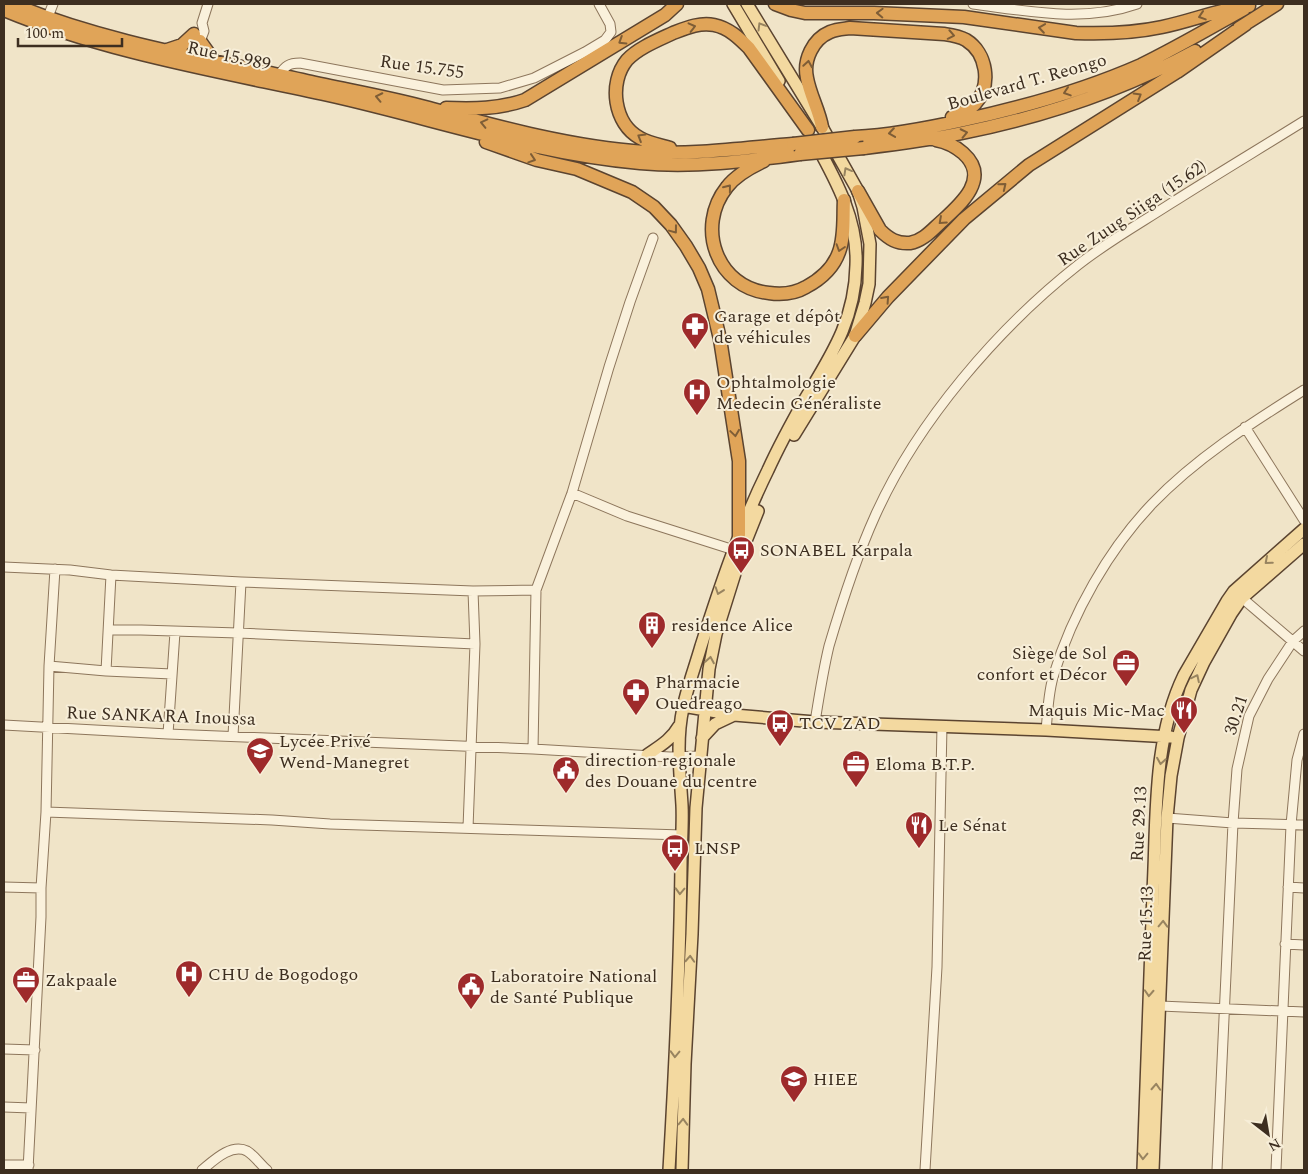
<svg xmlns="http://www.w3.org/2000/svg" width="1308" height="1174" font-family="Spectral,serif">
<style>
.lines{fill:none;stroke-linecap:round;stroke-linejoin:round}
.minor-casing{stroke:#8d765c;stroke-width:11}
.major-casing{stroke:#5b4430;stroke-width:14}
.highway-casing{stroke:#5b4430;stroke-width:15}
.minor{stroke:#faf1dc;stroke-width:9}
.major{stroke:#f3d9a0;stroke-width:11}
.highway{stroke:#e0a458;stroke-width:12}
.highway-bridge-casing{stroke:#5b4430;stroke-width:15;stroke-linecap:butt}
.highway-bridge{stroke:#e0a458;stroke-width:12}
.oneway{stroke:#7e5d36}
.oneway2{stroke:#988460}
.labels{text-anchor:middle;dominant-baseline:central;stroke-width:4;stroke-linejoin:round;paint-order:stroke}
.street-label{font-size:18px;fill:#3d2e20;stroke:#f7eed8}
.poi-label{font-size:18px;fill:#3d2e20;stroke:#f7eed8;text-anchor:start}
</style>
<rect width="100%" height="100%" fill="#f0e4c8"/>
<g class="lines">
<g class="minor-casing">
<path id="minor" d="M973,4C1027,11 1083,23 1137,4
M46,22L53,4
M193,61L204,31L202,23L208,4
M279,75C285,66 289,63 300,63L443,90L500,88L534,78L585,52L605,40L611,32L610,24L599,4
M1245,427L1304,520
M572,493L627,516L734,550
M4,567L70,570L111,575L241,582L473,591L536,590
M1242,598L1304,651
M109,630H141L238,633L475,644
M49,666L106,671L172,674
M106,671L111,575
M815,722C819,697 823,671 829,646C842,602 856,558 875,516C917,422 998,328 1078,265C1107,242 1139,224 1170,204C1214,176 1259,149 1304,121
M4,725L168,734L533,749L670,757L701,756
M1046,730C1048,712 1048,692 1054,674C1072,614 1109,549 1152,504C1195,459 1251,423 1304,390
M168,734L175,632
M233,736L241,582
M533,749L536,590L572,493L609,367L630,302L653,238
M46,812L272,820L330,824L682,835
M1167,818L1233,823L1304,825
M468,828L475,644L473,591
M4,887L41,888
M1288,887L1304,888
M1285,944L1304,945
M1160,1006L1304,1012
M4,1049L35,1050
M4,1107L31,1108
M4,1165H29
M28,1170L41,917V888L46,812L49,666L55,569
M202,1170C213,1161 231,1143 247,1151C254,1155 261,1165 267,1170
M925,1170L937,967L942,726
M1217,1170L1233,823L1237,769L1249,716L1268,679L1293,641L1304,631
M1276,1170L1291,825L1297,760L1304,734"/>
</g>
<g class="major-casing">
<path id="major" d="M733,4L779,81
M747,4L822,127L858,191L863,207L870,244L869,284L865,303L855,336L794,435
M683,706L734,715L815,722L1046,730L1171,737
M702,738L715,724L734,715
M647,755C660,746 671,740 679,726
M669,1170C675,1068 680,966 681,864C681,844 683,824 682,805C680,772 676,740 683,708C687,688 695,667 701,646C720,586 740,527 768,470C779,446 792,422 805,399C832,354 855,320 856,265C858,221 837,182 816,144
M682,1170L685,1064L692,934L696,808L709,669L716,634L742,551L758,511
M1143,1170C1146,1077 1149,984 1153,891C1157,820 1152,741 1184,675L1227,601L1234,591L1304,529
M1153,1170L1167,818L1171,776L1178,738L1191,690L1204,662L1231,614L1242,598L1304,544"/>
</g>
<g class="highway-casing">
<path id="highway" d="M12,4C107,43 208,59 307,81C347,90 389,97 429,108C499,127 572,147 645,152C694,155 744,148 793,144
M775,4L791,10L805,13H874L964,17L1076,33C1105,34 1134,33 1162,27C1192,21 1219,9 1249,6
M4,10C108,53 219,71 328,95C432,118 534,154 640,163C693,168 747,161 800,154
M1239,28L1277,4
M200,41L215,62
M167,50L182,45L194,34
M446,108C474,109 499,109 525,100L665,15L677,4
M822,127C819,110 810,95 807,78C803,60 813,39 830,32C837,29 843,29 850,28L944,34C951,35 959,36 966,40C987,53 992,85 975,104C969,111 960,114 952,117
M855,137C892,135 928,128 964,120C1024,107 1084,90 1141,65C1176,48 1210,28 1244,9
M486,142L537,160L577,169L632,192L654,207L671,225L686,246L699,268L708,289L720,339L739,461V535
M670,148C660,145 649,143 640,138C614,124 608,83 627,60C638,48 658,40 673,33C686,28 700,22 714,25C729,28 739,38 749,48L808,130
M864,148C897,144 930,140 962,133C1042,117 1123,90 1195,51
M764,161C751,167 736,175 727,187C695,227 717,288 769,293C783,295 794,294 806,287C821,279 833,269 839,252C845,236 843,217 844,200
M858,191L880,230C889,239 897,244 910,243C923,241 932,230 941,222C961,204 991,178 963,153C955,146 947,142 936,140
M855,336L888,297L964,219L1029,165L1177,72L1246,24"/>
</g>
<use href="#minor" class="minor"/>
<use href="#major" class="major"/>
<use href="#highway" class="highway"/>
<g class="highway-bridge-casing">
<path id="highway-bridge" d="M793,144L855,137
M800,154L864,148"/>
</g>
<use href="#highway-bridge" class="highway-bridge"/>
</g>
<defs><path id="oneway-chevron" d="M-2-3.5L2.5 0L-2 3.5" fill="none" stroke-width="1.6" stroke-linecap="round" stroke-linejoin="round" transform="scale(1.25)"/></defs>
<g class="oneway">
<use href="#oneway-chevron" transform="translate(880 13) rotate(-178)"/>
<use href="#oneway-chevron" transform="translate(1202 16) rotate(162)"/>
<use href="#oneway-chevron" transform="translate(692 27) rotate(-14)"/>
<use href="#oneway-chevron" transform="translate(1042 28) rotate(-172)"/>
<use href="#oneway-chevron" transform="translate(951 35) rotate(11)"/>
<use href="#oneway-chevron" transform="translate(622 41) rotate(148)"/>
<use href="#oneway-chevron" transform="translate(808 64) rotate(-81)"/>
<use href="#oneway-chevron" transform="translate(1067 92) rotate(162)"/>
<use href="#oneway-chevron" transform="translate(1138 96) rotate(-31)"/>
<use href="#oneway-chevron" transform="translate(379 97) rotate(-168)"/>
<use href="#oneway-chevron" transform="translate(484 123) rotate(-167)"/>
<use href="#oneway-chevron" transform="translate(892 133) rotate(172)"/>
<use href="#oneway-chevron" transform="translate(964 133) rotate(-12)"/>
<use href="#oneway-chevron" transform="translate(641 137) rotate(-149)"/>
<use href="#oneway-chevron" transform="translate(532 159) rotate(18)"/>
<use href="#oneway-chevron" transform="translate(1003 186) rotate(-39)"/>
<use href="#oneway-chevron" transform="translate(728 188) rotate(-52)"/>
<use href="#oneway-chevron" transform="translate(942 221) rotate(138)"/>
<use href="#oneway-chevron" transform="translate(674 230) rotate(53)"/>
<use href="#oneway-chevron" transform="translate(840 248) rotate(108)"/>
<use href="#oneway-chevron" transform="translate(886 299) rotate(-48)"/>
<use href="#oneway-chevron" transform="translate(735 433) rotate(82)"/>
</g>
<g class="oneway2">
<use href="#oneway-chevron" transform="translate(761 26) rotate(-121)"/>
<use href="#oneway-chevron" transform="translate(847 171) rotate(-119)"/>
<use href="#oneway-chevron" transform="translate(1268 561) rotate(139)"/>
<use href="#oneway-chevron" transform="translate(719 591) rotate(109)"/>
<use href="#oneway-chevron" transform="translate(710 660) rotate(-80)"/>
<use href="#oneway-chevron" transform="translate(1196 678) rotate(-64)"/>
<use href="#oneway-chevron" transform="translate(1161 761) rotate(99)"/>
<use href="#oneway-chevron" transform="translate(680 891) rotate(92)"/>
<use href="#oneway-chevron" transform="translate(1163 924) rotate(-88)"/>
<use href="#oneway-chevron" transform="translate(690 959) rotate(-87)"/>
<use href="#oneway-chevron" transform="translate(1149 993) rotate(93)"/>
<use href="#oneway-chevron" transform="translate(675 1054) rotate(92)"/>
<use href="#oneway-chevron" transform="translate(1156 1087) rotate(-87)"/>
<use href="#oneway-chevron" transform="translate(683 1122) rotate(-88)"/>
<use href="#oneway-chevron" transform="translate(1143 1156) rotate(92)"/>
</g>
<defs>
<g id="pharmacy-pin" transform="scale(1.4375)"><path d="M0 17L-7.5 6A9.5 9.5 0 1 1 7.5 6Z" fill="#9e2a2b" stroke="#f7eed8"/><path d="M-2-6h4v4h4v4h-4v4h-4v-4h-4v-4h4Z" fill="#fff"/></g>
<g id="hospital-pin" transform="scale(1.4375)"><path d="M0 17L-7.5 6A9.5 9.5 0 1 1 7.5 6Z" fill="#9e2a2b" stroke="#f7eed8"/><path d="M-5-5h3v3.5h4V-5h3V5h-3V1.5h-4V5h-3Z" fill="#fff"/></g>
<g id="bus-pin" transform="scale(1.4375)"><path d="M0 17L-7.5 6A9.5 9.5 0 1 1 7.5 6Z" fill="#9e2a2b" stroke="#f7eed8"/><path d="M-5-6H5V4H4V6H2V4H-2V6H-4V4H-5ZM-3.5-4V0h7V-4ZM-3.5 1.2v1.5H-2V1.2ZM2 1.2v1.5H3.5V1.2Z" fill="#fff"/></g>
<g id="building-pin" transform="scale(1.4375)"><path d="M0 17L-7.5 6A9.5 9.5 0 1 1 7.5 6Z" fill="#9e2a2b" stroke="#f7eed8"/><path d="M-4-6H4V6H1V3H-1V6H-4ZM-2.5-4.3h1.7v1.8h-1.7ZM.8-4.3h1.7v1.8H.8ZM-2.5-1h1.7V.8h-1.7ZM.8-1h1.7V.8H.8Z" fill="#fff"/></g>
<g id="office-pin" transform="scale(1.4375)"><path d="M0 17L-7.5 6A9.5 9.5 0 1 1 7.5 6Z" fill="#9e2a2b" stroke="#f7eed8"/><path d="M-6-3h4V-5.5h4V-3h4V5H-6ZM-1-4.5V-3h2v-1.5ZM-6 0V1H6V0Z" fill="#fff"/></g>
<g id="restaurant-pin" transform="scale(1.4375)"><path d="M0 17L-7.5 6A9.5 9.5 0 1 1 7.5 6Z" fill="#9e2a2b" stroke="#f7eed8"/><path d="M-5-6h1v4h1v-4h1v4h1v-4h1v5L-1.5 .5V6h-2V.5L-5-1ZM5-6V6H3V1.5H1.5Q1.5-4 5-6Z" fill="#fff"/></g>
<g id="school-pin" transform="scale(1.4375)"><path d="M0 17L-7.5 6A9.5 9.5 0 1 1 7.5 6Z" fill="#9e2a2b" stroke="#f7eed8"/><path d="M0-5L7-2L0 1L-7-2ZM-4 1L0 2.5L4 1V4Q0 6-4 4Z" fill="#fff"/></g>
<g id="civic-pin" transform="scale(1.4375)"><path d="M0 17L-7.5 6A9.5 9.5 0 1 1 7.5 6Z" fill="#9e2a2b" stroke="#f7eed8"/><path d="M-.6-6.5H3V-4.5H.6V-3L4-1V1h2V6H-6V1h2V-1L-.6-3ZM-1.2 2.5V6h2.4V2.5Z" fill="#fff"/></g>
</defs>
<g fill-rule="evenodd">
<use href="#pharmacy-pin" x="695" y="326"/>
<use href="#hospital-pin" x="697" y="392"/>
<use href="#bus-pin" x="741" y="550"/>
<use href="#building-pin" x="652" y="625"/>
<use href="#office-pin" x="1126" y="663"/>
<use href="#pharmacy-pin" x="636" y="692"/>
<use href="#restaurant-pin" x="1184" y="710"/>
<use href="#bus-pin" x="780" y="723"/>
<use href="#school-pin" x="260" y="751"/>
<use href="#office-pin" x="856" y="764"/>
<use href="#civic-pin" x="566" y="770"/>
<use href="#restaurant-pin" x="919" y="825"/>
<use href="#bus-pin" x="675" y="848"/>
<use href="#hospital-pin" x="189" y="974"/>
<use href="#office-pin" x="26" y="980"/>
<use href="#civic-pin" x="471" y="986"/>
<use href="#school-pin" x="794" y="1079"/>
</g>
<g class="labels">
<g class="street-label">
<text transform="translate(229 56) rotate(12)">Rue 15.989</text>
<text transform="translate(422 67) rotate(8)">Rue 15.755</text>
<text transform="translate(1027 82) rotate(-16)">Boulevard T. Reongo</text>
<text transform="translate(1132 213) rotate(-34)">Rue Zuug Siiga (15.62)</text>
<text transform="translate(1236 715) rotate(-72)">30.21</text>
<text transform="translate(161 716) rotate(2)">Rue SANKARA Inoussa</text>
<text transform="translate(1139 824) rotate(-87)">Rue 29.13</text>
<text transform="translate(1146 924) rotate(-88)">Rue 15.13</text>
</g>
<g class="poi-label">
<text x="714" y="316">Garage et dépôt<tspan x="714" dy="21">de véhicules</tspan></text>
<text x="716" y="382">Ophtalmologie<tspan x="716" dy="21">Medecin Généraliste</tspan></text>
<text x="760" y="550">SONABEL Karpala</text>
<text x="671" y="625">residence Alice</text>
<text x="1107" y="653" text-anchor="end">Siège de Sol<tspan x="1107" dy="21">confort et Décor</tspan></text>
<text x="655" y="682">Pharmacie<tspan x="655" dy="21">Ouedreago</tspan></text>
<text x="1165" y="710" text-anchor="end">Maquis Mic-Mac</text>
<text x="799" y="723">TCV ZAD</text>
<text x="279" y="741">Lycée Privé<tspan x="279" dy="21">Wend-Manegret</tspan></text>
<text x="585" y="760">direction regionale<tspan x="585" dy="21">des Douane du centre</tspan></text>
<text x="875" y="764">Eloma B.T.P.</text>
<text x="938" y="825">Le Sénat</text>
<text x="694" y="848">LNSP</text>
<text x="208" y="974">CHU de Bogodogo</text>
<text x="490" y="976">Laboratoire National<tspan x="490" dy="21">de Santé Publique</tspan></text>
<text x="45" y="980">Zakpaale</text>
<text x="813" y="1079">HIEE</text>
</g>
</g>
<rect width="1308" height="1174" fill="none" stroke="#3d2e20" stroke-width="10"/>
<g transform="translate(1268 1134) rotate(149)" stroke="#f7eed8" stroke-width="4" paint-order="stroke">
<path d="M0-4L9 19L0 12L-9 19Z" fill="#3d2e20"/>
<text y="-8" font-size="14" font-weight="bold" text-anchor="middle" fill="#3d2e20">N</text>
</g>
<path d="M18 38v8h104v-8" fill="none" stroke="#3d2e20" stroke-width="2.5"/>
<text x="25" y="38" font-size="15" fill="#3d2e20" stroke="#f7eed8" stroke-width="4" paint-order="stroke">100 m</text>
</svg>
